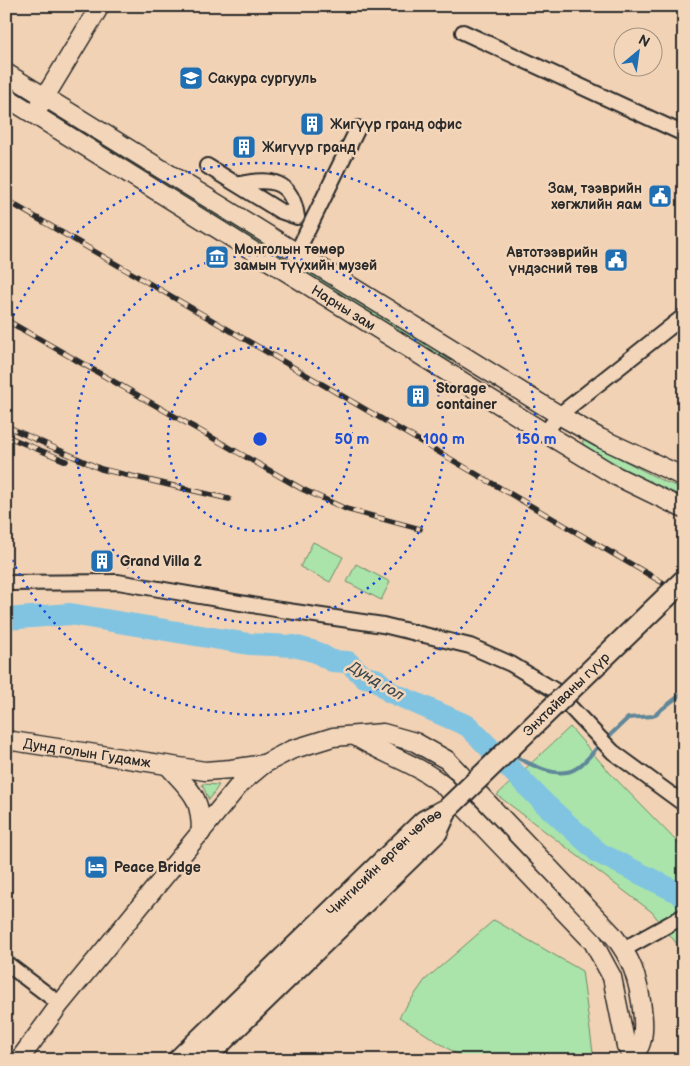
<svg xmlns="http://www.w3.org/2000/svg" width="690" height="1066" font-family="'Balsamiq Sans',sans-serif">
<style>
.grass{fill:#aae4aa;stroke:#6a886a}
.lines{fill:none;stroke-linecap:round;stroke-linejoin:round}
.stream{stroke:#5f8799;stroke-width:4}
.river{stroke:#81c4e2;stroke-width:22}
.minor-casing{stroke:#2b2b2b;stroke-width:18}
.major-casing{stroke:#2b2b2b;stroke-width:21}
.highway-casing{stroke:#2b2b2b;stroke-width:24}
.minor{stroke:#f3d6ba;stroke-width:14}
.major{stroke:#f3d6ba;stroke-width:18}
.highway{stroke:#f3d6ba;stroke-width:20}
.rail-casing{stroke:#2b2b2b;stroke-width:5.5}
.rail{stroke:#f3d6ba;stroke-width:4;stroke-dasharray:11;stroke-linecap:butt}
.highway-bridge-casing{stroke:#2b2b2b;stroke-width:24;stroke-linecap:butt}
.highway-bridge{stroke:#f3d6ba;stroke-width:20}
.ring{fill:none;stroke:#1d4ed8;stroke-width:2.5;stroke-dasharray:2.5 5}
.labels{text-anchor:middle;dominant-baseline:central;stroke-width:5;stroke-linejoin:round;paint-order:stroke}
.poi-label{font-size:14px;font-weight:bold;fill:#2b2b2b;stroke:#f3d6ba;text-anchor:start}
.street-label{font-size:14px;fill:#2b2b2b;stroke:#f3d6ba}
.water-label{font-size:15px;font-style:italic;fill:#3c4a50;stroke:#f3d6ba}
.centre{fill:#1d4ed8;stroke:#f3d6ba;stroke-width:2.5}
.ring-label{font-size:15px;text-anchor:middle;font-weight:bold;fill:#1d4ed8;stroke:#f3d6ba;stroke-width:5;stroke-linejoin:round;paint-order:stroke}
</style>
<rect width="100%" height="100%" fill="#f2d2b4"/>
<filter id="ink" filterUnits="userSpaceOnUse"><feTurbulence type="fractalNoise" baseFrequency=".02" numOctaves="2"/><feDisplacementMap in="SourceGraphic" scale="10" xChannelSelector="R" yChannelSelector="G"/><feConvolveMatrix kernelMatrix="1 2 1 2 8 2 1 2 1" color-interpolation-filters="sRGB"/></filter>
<g filter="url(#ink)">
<path class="grass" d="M67,119L459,363L458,364L422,347L65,123L63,121Z
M585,440L663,481L684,489V502L587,449L582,442Z
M313,542L343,557L330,582L300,567Z
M356,564L390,582L381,600L347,582Z
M570,727L610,773L684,849V953L652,912L497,795Z
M202,784L219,785L209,800Z
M494,920L582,971L594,1060H466L399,1017L425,980Z"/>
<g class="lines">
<path class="stream" d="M606,739L628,718L653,716L684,692
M482,740L501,749
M512,755C529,763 556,780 575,769C585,764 593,751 601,744"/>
<path class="river" d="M6,619L70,614L249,644L294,646L316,652L332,661L348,662L364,677L376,679L390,692L468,726L545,804L599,853L677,892L684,898"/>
<g class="minor-casing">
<path id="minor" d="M463,32L684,134
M207,166L280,211L297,217C292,181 272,177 240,184
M297,252L358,128
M545,433L559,415L684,316
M6,583L118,582L281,610L383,625L470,646L511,664L554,690L613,752L684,804
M624,949L684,916
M6,963L60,1004"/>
</g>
<g class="major-casing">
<g id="major">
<path d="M6,73L559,415L600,438L684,477"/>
<path id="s1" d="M6,97L545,433L616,476L684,509"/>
<path d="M40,105L100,6"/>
<path d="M355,736C384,755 417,763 444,786L593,942L612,977L626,1046L632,1054V1060"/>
<path id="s2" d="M6,740L205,771L231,769L264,764"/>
<path d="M169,767C192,792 201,797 201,833"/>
<path d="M19,1060L60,1004L240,784L264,764L291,750L333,737L383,733L415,742L447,760L613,935C621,945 628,956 633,969C639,986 653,1045 632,1054"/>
</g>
</g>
<g class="highway-casing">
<g id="highway">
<path id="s3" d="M178,1060L424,821L448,808"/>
<path d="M203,1060L437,832L448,808"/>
</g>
</g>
<use href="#minor" class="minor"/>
<use href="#major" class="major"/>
<use href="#highway" class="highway"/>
<g class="rail-casing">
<path id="rail" d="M6,200L684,595
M6,320L302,489L346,509L420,529
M6,426L101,469L229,499
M6,436L66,461"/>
</g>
<use href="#rail" class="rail"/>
<g class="highway-bridge-casing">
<g id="highway-bridge">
<path id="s4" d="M448,808L684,580"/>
</g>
</g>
<use href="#highway-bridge" class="highway-bridge"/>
</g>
</g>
<g class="ring">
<circle cx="260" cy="439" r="92"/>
<circle cx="260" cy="439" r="184"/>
<path d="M7 329A276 276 0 1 1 7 549"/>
</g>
<defs>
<g id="school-square" transform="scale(1.25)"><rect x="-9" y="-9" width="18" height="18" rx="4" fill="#1f6fb2" stroke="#f3d6ba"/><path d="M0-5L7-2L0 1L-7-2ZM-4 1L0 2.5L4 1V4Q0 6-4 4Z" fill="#fff"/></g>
<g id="building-square" transform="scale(1.25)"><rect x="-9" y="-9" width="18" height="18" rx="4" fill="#1f6fb2" stroke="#f3d6ba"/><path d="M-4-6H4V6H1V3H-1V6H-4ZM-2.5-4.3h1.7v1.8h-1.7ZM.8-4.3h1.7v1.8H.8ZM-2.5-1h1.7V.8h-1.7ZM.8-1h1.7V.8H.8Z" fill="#fff"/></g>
<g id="civic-square" transform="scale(1.25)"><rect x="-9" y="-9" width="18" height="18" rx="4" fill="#1f6fb2" stroke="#f3d6ba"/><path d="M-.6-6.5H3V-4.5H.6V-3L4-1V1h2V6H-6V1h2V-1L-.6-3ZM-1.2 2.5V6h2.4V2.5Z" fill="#fff"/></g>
<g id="museum-square" transform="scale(1.25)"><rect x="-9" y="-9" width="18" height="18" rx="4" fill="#1f6fb2" stroke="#f3d6ba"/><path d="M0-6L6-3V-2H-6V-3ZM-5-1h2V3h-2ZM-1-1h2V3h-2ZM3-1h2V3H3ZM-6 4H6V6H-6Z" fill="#fff"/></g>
<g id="hotel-square" transform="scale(1.25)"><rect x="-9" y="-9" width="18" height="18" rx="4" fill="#1f6fb2" stroke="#f3d6ba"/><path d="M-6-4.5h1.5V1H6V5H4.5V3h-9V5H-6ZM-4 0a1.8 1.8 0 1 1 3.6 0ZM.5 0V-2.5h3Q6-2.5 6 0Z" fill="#fff"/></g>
</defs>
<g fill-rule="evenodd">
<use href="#school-square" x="191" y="78"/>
<use href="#building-square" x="312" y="124"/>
<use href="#building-square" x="244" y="147"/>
<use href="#civic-square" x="660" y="196"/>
<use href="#museum-square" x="217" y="257"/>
<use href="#civic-square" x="616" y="260"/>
<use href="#building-square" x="418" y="396"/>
<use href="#building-square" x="102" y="561"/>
<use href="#hotel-square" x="96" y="867"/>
</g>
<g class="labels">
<g class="poi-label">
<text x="208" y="78">Сакура сургууль</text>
<text x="330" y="124">Жигүүр гранд офис</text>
<text x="262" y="147">Жигүүр гранд</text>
<text x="642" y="188" text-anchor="end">Зам, тээврийн<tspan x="642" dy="16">хөгжлийн яам</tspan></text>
<text x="234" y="249">Монголын төмөр<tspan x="234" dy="16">замын түүхийн музей</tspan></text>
<text x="598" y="252" text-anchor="end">Автотээврийн<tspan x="598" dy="16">үндэсний төв</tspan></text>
<text x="436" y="388">Storage<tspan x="436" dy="16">container</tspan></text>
<text x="120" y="561">Grand Villa 2</text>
<text x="114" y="867">Peace Bridge</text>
</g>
<g class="street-label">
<text stroke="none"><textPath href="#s1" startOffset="398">Нарны зам</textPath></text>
<text stroke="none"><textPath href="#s4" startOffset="164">Энхтайваны гүүр</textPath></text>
<text stroke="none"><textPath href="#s2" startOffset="82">Дунд голын Гудамж</textPath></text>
<text stroke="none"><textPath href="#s3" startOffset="286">Чингисийн өргөн чөлөө</textPath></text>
</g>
<g class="water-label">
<text transform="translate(376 681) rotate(31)">Дунд гол</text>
</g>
</g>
<circle cx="260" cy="439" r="8" class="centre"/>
<g class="ring-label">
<text x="352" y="444">50 m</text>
<text x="444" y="444">100 m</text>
<text x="536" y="444">150 m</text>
</g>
<rect width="690" height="1066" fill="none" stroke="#f3d6ba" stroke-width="25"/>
<rect x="12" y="12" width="665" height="1041" fill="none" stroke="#2b2b2b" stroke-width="2" filter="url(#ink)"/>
<g transform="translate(638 52) rotate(29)"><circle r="24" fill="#f3d6ba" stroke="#a39281"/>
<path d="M0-4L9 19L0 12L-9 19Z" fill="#1f6fb2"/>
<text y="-8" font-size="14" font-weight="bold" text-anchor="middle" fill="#2b2b2b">N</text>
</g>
</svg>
